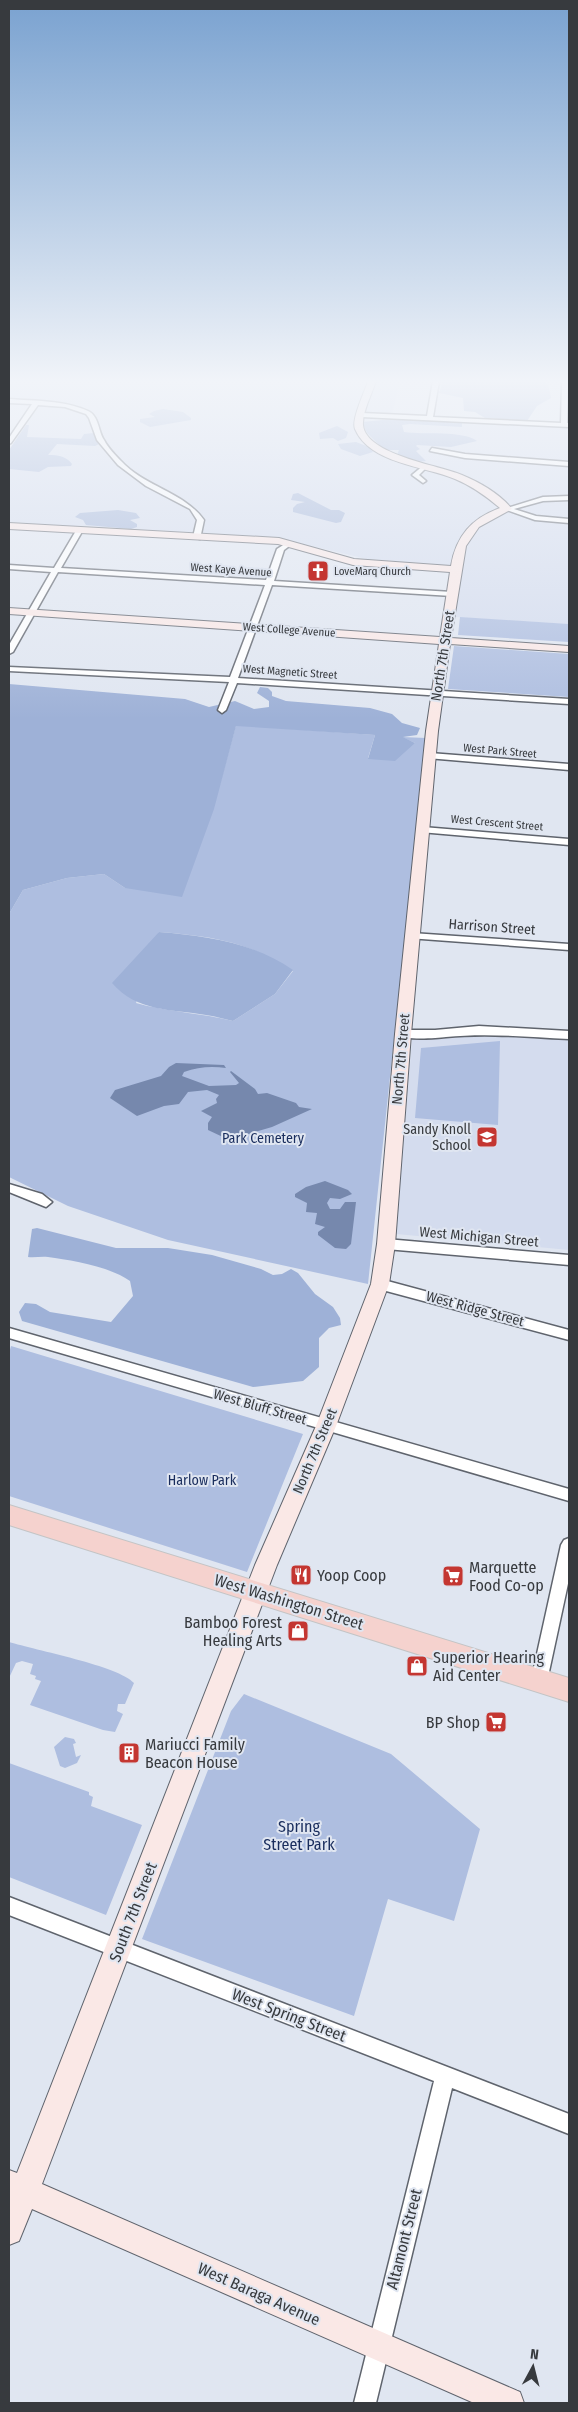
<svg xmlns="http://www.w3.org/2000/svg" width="578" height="2412" font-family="'Fira Sans Condensed',sans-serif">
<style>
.built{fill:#d4dcee}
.green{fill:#aebee0;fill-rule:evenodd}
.forest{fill:#9eb1d7}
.water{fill:#7688ad}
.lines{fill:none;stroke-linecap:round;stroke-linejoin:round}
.street-casing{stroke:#5f646d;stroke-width:3}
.secondary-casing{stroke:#5f646d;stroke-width:2}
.primary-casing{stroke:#c3c4c5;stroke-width:2}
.street{fill:#fff;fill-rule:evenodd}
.secondary{fill:#fae8e6;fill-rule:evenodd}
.primary{fill:#f5d2ce;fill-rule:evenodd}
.labels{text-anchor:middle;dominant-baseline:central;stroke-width:4;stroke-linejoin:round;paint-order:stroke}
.far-street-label{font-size:11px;fill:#373a3e;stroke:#e0e6f1}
.far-poi-label{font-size:11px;fill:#373a3e;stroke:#e0e6f1;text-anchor:start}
.street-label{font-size:14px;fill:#373a3e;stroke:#e0e6f1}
.poi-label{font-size:14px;fill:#373a3e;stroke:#e0e6f1;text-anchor:end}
.park-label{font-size:14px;fill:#192d5d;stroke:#e0e6f1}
.near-poi-label{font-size:16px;fill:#373a3e;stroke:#e0e6f1;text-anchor:start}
.near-street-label{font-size:16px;fill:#373a3e;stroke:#e0e6f1}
.near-park-label{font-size:16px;fill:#192d5d;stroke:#e0e6f1}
</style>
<rect width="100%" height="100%" fill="#e0e6f1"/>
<path class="built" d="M9,381H437L436,385L399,383L392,416L569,426V624L455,617L459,566L367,559L294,542L9,523V450L38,406L29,402L9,401Z
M489,1034L569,1040V1250L396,1234L412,1040Z"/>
<path class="green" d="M460,617L569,624V642L458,635Z
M454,646L569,654V697L448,689Z
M236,725L375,735L368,758L415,743L402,737L426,738L368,1284L168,1240L68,1206L9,1177V914L23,890L67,878L104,874L125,888L220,784ZM159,932C210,936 248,941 293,971L275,994L233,1021C201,1013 168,1012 136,1003Z
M500,1041L498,1125L415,1118L421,1048Z
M11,1346L303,1434L247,1572L9,1496V1353Z
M9,1642C35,1650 119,1666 134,1683L125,1704H118L117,1711L123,1714L115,1732L103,1730L30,1705L41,1681L35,1679L36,1676L30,1674L33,1664L22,1661L16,1663L9,1678Z
M244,1694L391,1754L480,1829L454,1921L388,1899L354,2016L142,1939L231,1711Z
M65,1737L74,1739L76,1743L73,1744L76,1757L81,1755L77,1763L65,1768L60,1766L54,1747Z
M9,1763L89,1792V1795L93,1797L91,1806L142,1825L106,1915L9,1877Z"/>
<path class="forest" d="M443,381H542L548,383L551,398L537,406L527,421L485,418L475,412L464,411L463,398L439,393Z
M163,409L183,412L191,418V420L150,427L140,422V419L155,417L149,414L154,411Z
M404,418L462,421V427L410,424L402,425L404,432C424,435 462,430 477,441L451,447L417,445L416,446L420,449L416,451L426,461L417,462L397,455L399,450H384L367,433L362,422Z
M26,425H29L27,437L81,439L84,434L94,433L99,444L95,446L57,444L48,455C58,455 66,456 72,464L71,466L48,467L39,472L9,469V450Z
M337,426L348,432L346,438L338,441L333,438L320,439L319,433Z
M356,442L369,447L373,452L360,456L341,449L338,444Z
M298,493L331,510H339L345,513L341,522L336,523L293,512V508L297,504L305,502L291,500L293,494Z
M118,510L136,513L140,518L130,520L137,524V527L131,529L86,525L83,520L75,517L80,513Z
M9,684L185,699L209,707L235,701L254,709L269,707V701L257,693L260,687L268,688L272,692V696L286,701L370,708L392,714L402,723L420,728L417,735L403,737L415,743L395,761L368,759L375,735L236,726L214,809L182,897L125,888L104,874L67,878L23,890L9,914Z
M159,932C207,936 252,942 293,970L275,994L233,1021C224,1019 215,1016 206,1015C171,1009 137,1012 112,983Z
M37,1228L116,1248H168L212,1255L261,1269L273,1275L282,1274L291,1269L298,1273L315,1294L333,1307L340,1318L341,1325L329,1328L319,1338V1367L303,1381L253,1387L22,1321L19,1312L25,1303L36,1304L50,1312L111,1322L133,1296L130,1281C111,1267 71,1260 48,1257C41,1256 35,1258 28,1257L32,1229Z"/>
<path class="water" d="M176,1063L224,1065L226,1068C211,1066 198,1067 184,1072L182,1076L209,1086L236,1085L239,1083L230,1072L231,1071L255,1089L258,1094L267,1093L296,1103L299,1107L312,1109L272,1127L248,1134L225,1138L208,1130V1123L212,1117L201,1111L217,1103L216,1099L219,1095L207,1090L188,1092L179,1104L164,1106L137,1116L110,1098L115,1090L161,1076L169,1067Z
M325,1181L348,1190L352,1194L340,1199L330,1198L327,1203L330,1209H340L345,1202H356L351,1244L346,1249L335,1248L318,1235V1232L325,1227L315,1224L317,1213L306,1212L307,1203L295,1197V1194L306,1187Z"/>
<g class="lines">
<g class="street-casing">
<path id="street" d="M433,381H439L433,417L561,423L562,381H568L567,423H569V427L362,417L359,415L362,413L427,416Z
M9,399C35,401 64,400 88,411C99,416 98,431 104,440C108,448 115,455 121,461C145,487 184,492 204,520L200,539L193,537L197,520L190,509L146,486L118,465L97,440L89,418L86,414L65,407L38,405L11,443L9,444V438L32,404L9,403Z
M432,448L465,454L569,462V466L465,458L430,451Z
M424,465L427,467L419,475L426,481L423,483L412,475Z
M569,496V500L543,501L514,509L536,516L569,519V523L535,520L504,509L543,497Z
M77,529L83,530L61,568L266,580L277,549L288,542L292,544L284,550L274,581L452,592L456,594L452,596L272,585L238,678L569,699V704L237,683L226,710L222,713L218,710L229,682L9,671V667L230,677L265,585L58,572L13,652L9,654V645L51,572L9,569V565L54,568Z
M430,753L569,764V770L427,758V754Z
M423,827L569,839V845L420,832L418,830Z
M412,933L569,944V950L408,938L407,936Z
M479,1026L569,1031V1039C528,1037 487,1033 446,1037C436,1038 404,1041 397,1034L403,1030H435Z
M9,1184L42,1194L52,1202L46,1207L9,1192Z
M386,1239L569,1255V1265L386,1249L381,1247L380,1244L381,1241Z
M380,1279L569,1330V1340L375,1288L373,1284L375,1280Z
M9,1328L569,1489V1501L9,1338Z
M569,1538V1579L547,1681L545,1687L539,1689L533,1687L531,1681L561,1545L564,1540Z
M9,1897L569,2114V2134L452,2088L376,2403H354L434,2081L9,1915Z"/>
</g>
<g class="secondary-casing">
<path id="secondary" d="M368,381H376C372,394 362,412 363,425C366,455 439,465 462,475C479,482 500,494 512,509L479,527L466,546L451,638L569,646V652L450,644L438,731L411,1034L395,1244L389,1284L336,1426L277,1565L42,2184L520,2392L524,2403H474L32,2209L19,2241L9,2245V2170L17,2173L255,1565L316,1426L371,1284L377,1244L395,1034L426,731L439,644L9,614V608L440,637L450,572L353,565L278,544L9,529V523L279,538L354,559L451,566C456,536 472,518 500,508C487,497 472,486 455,479C425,466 370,464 355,429C351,420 365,391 368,381Z"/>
</g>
<g class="primary-casing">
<path id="primary" d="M9,1505L569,1678V1702L9,1525Z"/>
</g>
<use href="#street" class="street"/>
<use href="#secondary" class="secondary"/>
<use href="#primary" class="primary"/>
</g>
<linearGradient id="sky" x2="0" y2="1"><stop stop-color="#7aa2d0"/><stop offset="0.53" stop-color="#f1f4f9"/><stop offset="1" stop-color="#f1f4f9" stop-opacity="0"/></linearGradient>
<rect width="578" height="719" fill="url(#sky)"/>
<defs>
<g id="church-square" transform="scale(1.125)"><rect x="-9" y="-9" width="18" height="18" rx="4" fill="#c43631" stroke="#e0e6f1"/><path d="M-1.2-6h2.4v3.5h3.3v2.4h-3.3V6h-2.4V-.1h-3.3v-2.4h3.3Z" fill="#fff"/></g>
<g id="school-square" transform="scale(1.125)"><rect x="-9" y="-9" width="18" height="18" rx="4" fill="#c43631" stroke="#e0e6f1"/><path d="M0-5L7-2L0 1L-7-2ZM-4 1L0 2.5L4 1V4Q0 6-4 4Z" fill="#fff"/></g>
<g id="restaurant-square" transform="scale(1.125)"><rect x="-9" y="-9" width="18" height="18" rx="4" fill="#c43631" stroke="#e0e6f1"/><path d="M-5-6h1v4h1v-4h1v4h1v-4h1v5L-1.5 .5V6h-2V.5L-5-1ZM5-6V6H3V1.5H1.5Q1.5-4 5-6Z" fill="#fff"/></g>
<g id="supermarket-square" transform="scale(1.125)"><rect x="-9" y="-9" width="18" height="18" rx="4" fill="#c43631" stroke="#e0e6f1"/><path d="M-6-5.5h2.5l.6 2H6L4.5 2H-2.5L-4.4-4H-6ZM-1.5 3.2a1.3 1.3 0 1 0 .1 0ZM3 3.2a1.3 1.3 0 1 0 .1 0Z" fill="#fff"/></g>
<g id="shop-square" transform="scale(1.125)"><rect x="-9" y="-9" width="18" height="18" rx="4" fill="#c43631" stroke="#e0e6f1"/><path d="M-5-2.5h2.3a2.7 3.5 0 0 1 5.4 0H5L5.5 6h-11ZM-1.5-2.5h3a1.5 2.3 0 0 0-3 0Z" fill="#fff"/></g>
<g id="building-square" transform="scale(1.125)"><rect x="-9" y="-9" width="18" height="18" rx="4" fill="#c43631" stroke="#e0e6f1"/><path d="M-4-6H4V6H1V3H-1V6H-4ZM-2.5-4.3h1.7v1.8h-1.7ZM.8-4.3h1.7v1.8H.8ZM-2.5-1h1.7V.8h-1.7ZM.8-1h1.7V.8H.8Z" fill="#fff"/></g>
</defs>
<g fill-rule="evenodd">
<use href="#church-square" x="318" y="571"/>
<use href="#school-square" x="487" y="1137"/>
<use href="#restaurant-square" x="301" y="1575"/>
<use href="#supermarket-square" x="453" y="1576"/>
<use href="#shop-square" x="298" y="1631"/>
<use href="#shop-square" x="417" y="1666"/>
<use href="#supermarket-square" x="496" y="1722"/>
<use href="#building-square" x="129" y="1753"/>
</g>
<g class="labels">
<g class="far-street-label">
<text transform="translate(231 570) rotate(4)">West Kaye Avenue</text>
<text transform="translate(289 630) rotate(4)">West College Avenue</text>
<text transform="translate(290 672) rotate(4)">West Magnetic Street</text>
<text transform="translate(500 751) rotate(5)">West Park Street</text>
<text transform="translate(497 823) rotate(5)">West Crescent Street</text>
</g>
<g class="far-poi-label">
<text x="334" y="571">LoveMarq Church</text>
</g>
<g class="street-label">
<text transform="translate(443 656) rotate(-81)">North 7th Street</text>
<text transform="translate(492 927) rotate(4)">Harrison Street</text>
<text transform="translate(401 1059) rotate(-85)">North 7th Street</text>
<text transform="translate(479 1237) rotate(5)">West Michigan Street</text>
<text transform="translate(475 1309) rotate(15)">West Ridge Street</text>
<text transform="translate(260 1407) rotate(16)">West Bluff Street</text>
<text transform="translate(315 1451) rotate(-67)">North 7th Street</text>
</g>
<g class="poi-label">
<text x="471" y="1129">Sandy Knoll<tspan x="471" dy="16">School</tspan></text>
</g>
<g class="park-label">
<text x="263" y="1138">Park Cemetery</text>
<text x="202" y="1480">Harlow Park</text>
</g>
<g class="near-poi-label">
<text x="469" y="1567">Marquette<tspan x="469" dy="18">Food Co-op</tspan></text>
<text x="317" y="1575">Yoop Coop</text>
<text x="282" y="1622" text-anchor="end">Bamboo Forest<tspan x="282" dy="18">Healing Arts</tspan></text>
<text x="433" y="1657">Superior Hearing<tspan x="433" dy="18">Aid Center</tspan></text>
<text x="480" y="1722" text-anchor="end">BP Shop</text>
<text x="145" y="1744">Mariucci Family<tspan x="145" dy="18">Beacon House</tspan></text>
</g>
<g class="near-street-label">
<text transform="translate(289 1602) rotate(17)">West Washington Street</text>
<text transform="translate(133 1912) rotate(-69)">South 7th Street</text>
<text transform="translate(289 2015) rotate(21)">West Spring Street</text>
<text transform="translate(404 2239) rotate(-76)">Altamont Street</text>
<text transform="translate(259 2294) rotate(24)">West Baraga Avenue</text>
</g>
<g class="near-park-label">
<text x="299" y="1826">Spring<tspan x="299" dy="18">Street Park</tspan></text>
</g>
</g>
<rect width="578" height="2412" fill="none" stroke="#373a3e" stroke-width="20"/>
<g transform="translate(533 2367) rotate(7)" stroke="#e0e6f1" stroke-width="4" paint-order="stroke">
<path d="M0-4L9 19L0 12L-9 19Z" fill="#373a3e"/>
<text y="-8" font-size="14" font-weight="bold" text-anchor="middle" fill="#373a3e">N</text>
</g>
</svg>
